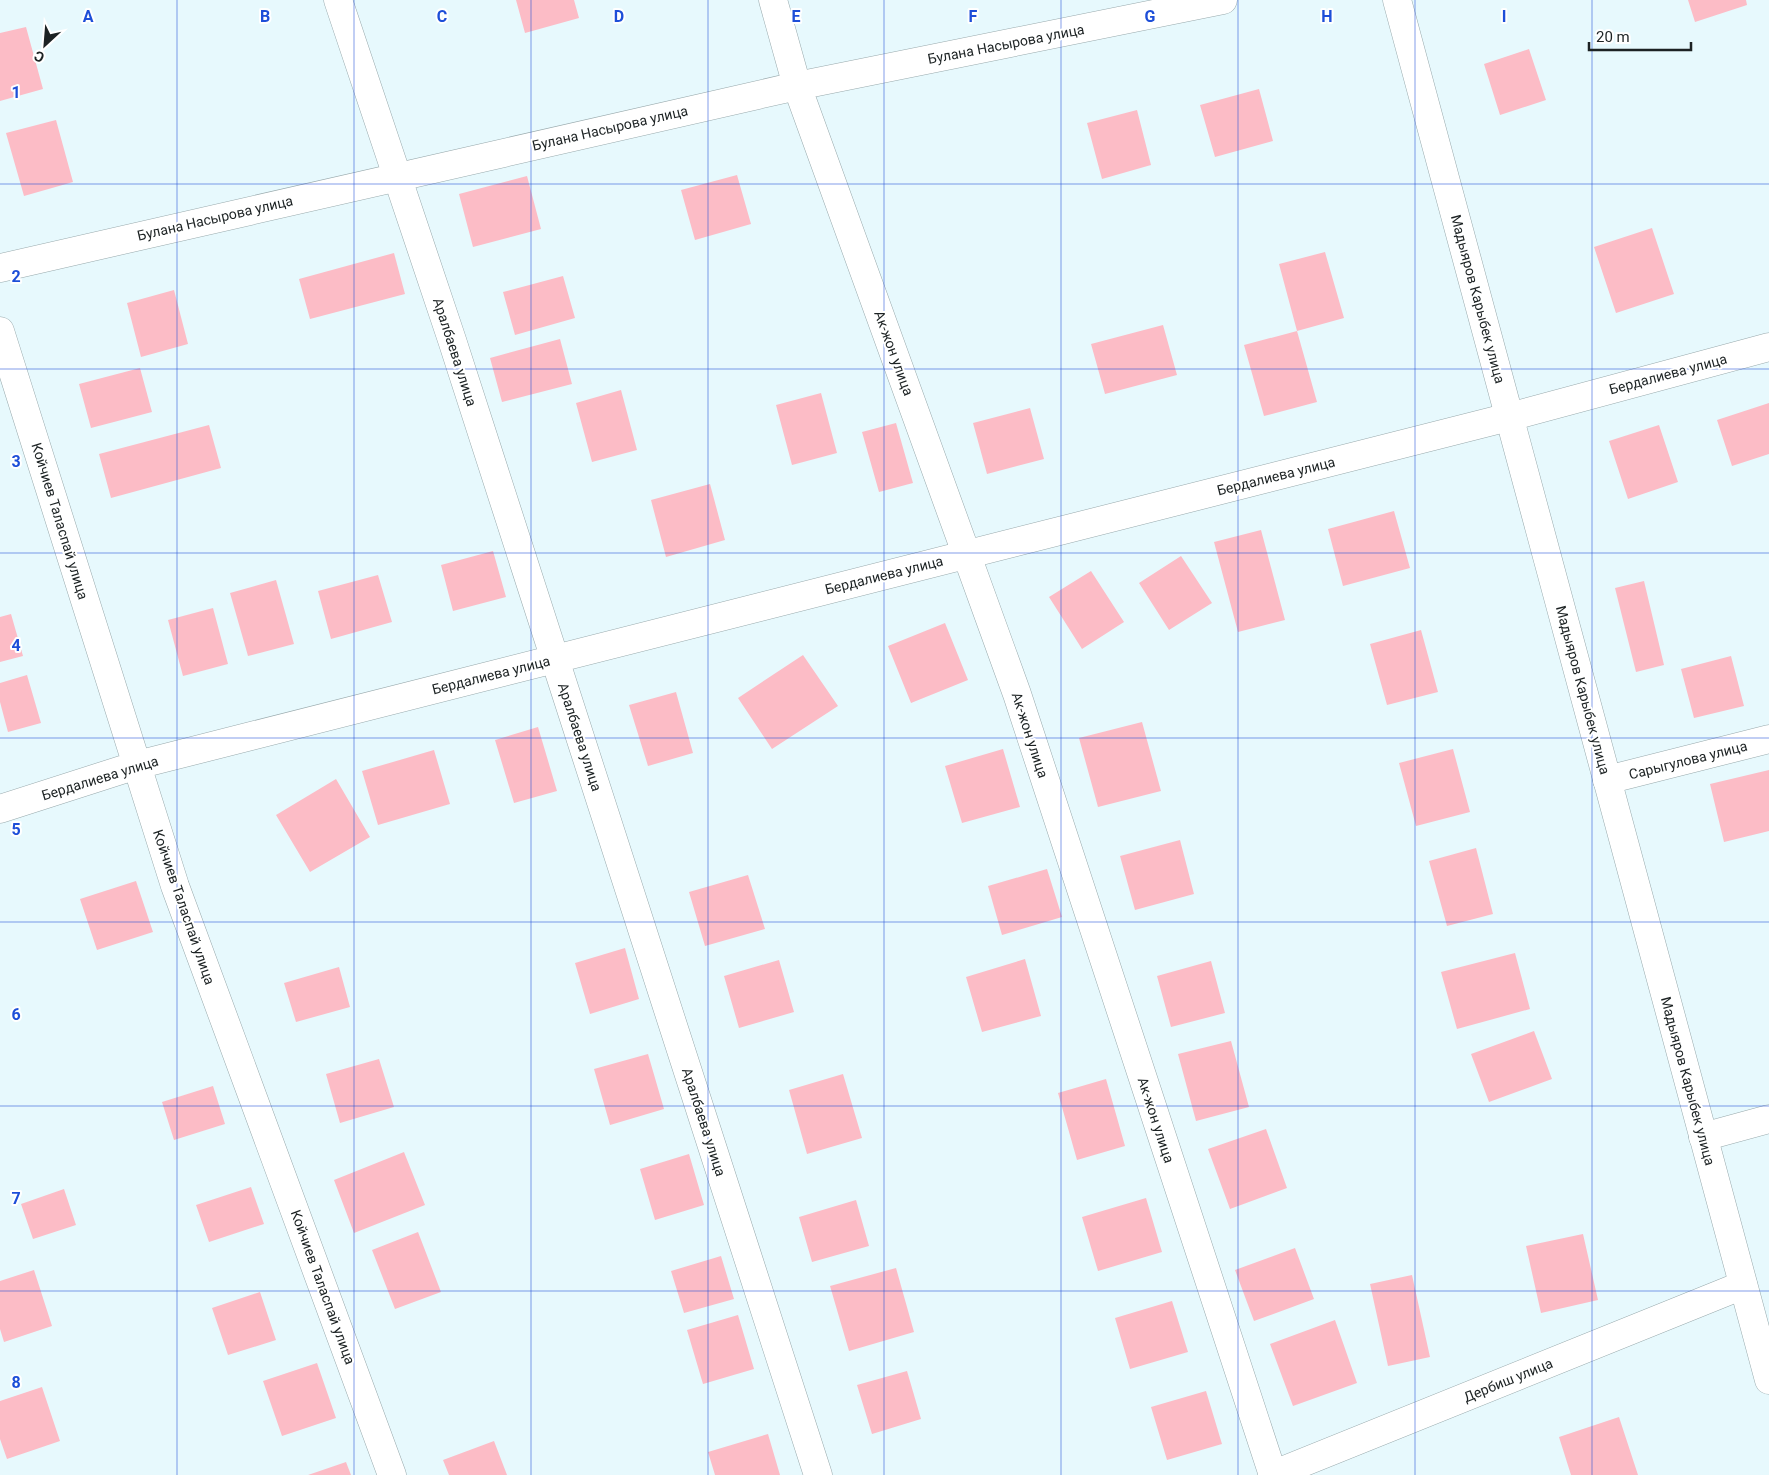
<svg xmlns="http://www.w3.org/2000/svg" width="1769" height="1475" font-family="Roboto,sans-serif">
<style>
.building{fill:#fcbcc6}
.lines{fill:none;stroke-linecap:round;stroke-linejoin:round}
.minor-casing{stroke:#98a9ac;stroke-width:29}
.tertiary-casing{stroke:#98a9ac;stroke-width:29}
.minor{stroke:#fff;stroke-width:28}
.tertiary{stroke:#fff;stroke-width:28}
.grid{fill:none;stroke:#1d4ed8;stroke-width:1;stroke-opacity:0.55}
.labels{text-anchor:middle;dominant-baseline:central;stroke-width:4;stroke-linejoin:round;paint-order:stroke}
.street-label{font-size:14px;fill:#1c2223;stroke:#fff}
.grid-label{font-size:16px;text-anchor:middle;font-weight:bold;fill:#1d4ed8;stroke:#fff;stroke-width:4;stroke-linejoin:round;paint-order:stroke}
</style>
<rect width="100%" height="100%" fill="#e7f9fd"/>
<path class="building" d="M516,0H574L579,18L525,33Z
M1688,0H1746L1747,5L1695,22Z
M26,27L43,89L0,101V33Z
M1529,49L1546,100L1500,115L1484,64Z
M1259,89L1273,141L1215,157L1200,105Z
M1137,110L1151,165L1102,179L1087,123Z
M56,120L73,182L24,196L6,133Z
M737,175L751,224L695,240L681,190Z
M527,176L541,229L473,247L459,194Z
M1652,228L1674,294L1616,313L1594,247Z
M1325,252L1344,318L1297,331L1279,264Z
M394,253L405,294L310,319L299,279Z
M563,276L575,318L515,335L503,292Z
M174,290L188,344L141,357L127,303Z
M1163,325L1177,375L1105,394L1091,344Z
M1297,331L1317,402L1264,416L1244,345Z
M560,339L572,384L502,402L490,358Z
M140,368L152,412L91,428L79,384Z
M621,390L637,450L592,462L576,403Z
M821,393L837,453L792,465L776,405Z
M1769,403V454L1732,466L1717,420Z
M1030,408L1044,459L987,474L973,423Z
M896,423L913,483L879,492L862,432Z
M209,425L221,468L111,498L99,454Z
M1659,425L1678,482L1628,499L1609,441Z
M710,484L725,540L666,557L651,500Z
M1394,511L1410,568L1343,586L1328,529Z
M1261,530L1285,620L1238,632L1214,542Z
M493,551L506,597L453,611L441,565Z
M1181,556L1212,603L1169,630L1139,583Z
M1091,571L1124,622L1082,649L1049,597Z
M378,575L392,622L331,639L318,591Z
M276,580L294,644L248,656L230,593Z
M1644,581L1664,665L1636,672L1615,588Z
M213,608L228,664L183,676L168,620Z
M11,614L23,656L0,662V617Z
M945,623L968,680L911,703L888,646Z
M1421,630L1438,692L1387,705L1370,644Z
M803,655L838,706L772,749L738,698Z
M1731,656L1744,706L1694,718L1681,669Z
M27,675L41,723L8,732L0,702V683Z
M676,692L693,753L648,766L629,705Z
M1142,722L1161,791L1098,807L1079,738Z
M538,727L557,791L514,803L495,740Z
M1003,749L1020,807L962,823L945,766Z
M1453,749L1470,812L1416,826L1399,763Z
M434,750L450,804L378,825L362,771Z
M1769,770V831L1724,842L1710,784Z
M336,779L370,837L310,872L276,815Z
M1180,840L1194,894L1135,910L1120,856Z
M1476,848L1493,914L1447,926L1429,861Z
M1047,869L1062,917L1002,935L988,886Z
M748,875L765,929L705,946L689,892Z
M136,881L153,932L97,950L80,899Z
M625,948L639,999L590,1014L575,963Z
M1515,953L1530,1009L1457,1029L1441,972Z
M1025,959L1041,1016L982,1032L966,977Z
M779,960L794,1012L739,1028L724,976Z
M1211,961L1225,1013L1171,1027L1157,976Z
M339,967L350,1007L296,1022L284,983Z
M1534,1031L1552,1079L1489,1102L1471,1054Z
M1231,1041L1249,1107L1196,1121L1178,1054Z
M648,1054L664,1109L610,1125L594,1069Z
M379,1059L394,1107L340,1123L326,1074Z
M843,1074L862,1138L807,1154L789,1090Z
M1106,1079L1125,1146L1077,1160L1058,1093Z
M213,1086L225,1124L174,1140L162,1102Z
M1266,1129L1287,1188L1230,1209L1208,1149Z
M404,1152L425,1205L354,1233L334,1180Z
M689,1154L704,1205L655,1220L640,1169Z
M251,1187L264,1224L209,1242L196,1205Z
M64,1189L76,1225L33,1239L21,1204Z
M1146,1198L1162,1252L1098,1271L1082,1217Z
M856,1200L869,1246L812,1262L799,1217Z
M418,1232L441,1292L395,1309L372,1250Z
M1583,1234L1598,1300L1541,1313L1526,1246Z
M1295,1248L1314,1299L1254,1321L1235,1270Z
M721,1256L734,1299L684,1313L671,1271Z
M896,1268L914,1332L849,1351L830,1286Z
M34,1270L52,1326L4,1342L0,1329V1281Z
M1412,1275L1430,1357L1388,1366L1370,1284Z
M260,1292L276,1340L228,1355L212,1308Z
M1172,1301L1188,1352L1130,1369L1115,1318Z
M738,1315L754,1369L703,1384L687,1330Z
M1335,1320L1357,1383L1293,1406L1270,1344Z
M317,1363L336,1418L282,1436L263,1381Z
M907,1371L921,1419L872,1434L857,1385Z
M42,1387L60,1441L7,1459L0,1439V1401Z
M1206,1391L1222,1444L1167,1460L1151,1407Z
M1619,1417L1638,1475H1571L1559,1437Z
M768,1434L780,1475H715L708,1452Z
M494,1441L507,1475H449L443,1460Z
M346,1462L351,1475H308Z"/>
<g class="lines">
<g class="minor-casing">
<path id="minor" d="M338,0L452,340L818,1475
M773,0L797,86L1017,694L1273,1475
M0,268L797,86L1223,0
M0,331L175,886L392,1475
M1607,780L1769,739
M0,809L137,765L1509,417L1769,347
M1703,1137L1769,1119
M1272,1475L1743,1285"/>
</g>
<g class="tertiary-casing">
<path id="tertiary" d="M1397,0L1769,1380"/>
</g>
<use href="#minor" class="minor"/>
<use href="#tertiary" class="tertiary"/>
</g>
<path class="grid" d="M177,0V1475M354,0V1475M531,0V1475M708,0V1475M884,0V1475M1061,0V1475M1238,0V1475M1415,0V1475M1592,0V1475M0,184H1769M0,369H1769M0,553H1769M0,738H1769M0,922H1769M0,1106H1769M0,1291H1769"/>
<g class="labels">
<g class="street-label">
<text transform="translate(1006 44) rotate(-11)">Булана Насырова улица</text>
<text transform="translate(610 128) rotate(-13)">Булана Насырова улица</text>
<text transform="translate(215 218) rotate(-13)">Булана Насырова улица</text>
<text transform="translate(1478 299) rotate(75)">Мадыяров Карыбек улица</text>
<text transform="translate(455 352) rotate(72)">Аралбаева улица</text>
<text transform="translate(894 353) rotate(70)">Ак-жон улица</text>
<text transform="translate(1668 374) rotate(-15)">Бердалиева улица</text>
<text transform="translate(1276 476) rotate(-14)">Бердалиева улица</text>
<text transform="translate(60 521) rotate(73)">Койчиев Таласпай улица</text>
<text transform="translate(884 575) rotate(-14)">Бердалиева улица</text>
<text transform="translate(491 675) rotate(-14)">Бердалиева улица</text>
<text transform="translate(1583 690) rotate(75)">Мадыяров Карыбек улица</text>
<text transform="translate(1030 735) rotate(72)">Ак-жон улица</text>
<text transform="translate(580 737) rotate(72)">Аралбаева улица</text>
<text transform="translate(1688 760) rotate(-14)">Сарыгулова улица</text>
<text transform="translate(100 778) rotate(-17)">Бердалиева улица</text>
<text transform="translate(184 907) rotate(71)">Койчиев Таласпай улица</text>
<text transform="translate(1688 1081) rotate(75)">Мадыяров Карыбек улица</text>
<text transform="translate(1156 1120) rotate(72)">Ак-жон улица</text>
<text transform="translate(704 1122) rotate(72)">Аралбаева улица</text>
<text transform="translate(323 1287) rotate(70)">Койчиев Таласпай улица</text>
<text transform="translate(1508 1380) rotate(-22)">Дербиш улица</text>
</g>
</g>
<g class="grid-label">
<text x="88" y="22">A</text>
<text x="265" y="22">B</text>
<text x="442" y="22">C</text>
<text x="619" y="22">D</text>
<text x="796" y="22">E</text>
<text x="973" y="22">F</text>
<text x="1150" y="22">G</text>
<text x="1327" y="22">H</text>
<text x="1504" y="22">I</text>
<text x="16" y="98">1</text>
<text x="16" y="282">2</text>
<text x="16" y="467">3</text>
<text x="16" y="651">4</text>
<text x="16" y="835">5</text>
<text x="16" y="1020">6</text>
<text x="16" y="1204">7</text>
<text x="16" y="1388">8</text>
</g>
<g transform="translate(45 45) rotate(206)" stroke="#ffffff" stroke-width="4" paint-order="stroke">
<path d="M0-4L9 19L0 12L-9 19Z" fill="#1c2223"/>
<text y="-8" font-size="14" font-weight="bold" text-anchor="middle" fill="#1c2223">С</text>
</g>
<path d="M1589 42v8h102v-8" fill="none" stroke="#1c2223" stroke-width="2.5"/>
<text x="1596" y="42" font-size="15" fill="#1c2223" stroke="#ffffff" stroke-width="4" paint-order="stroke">20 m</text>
</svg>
